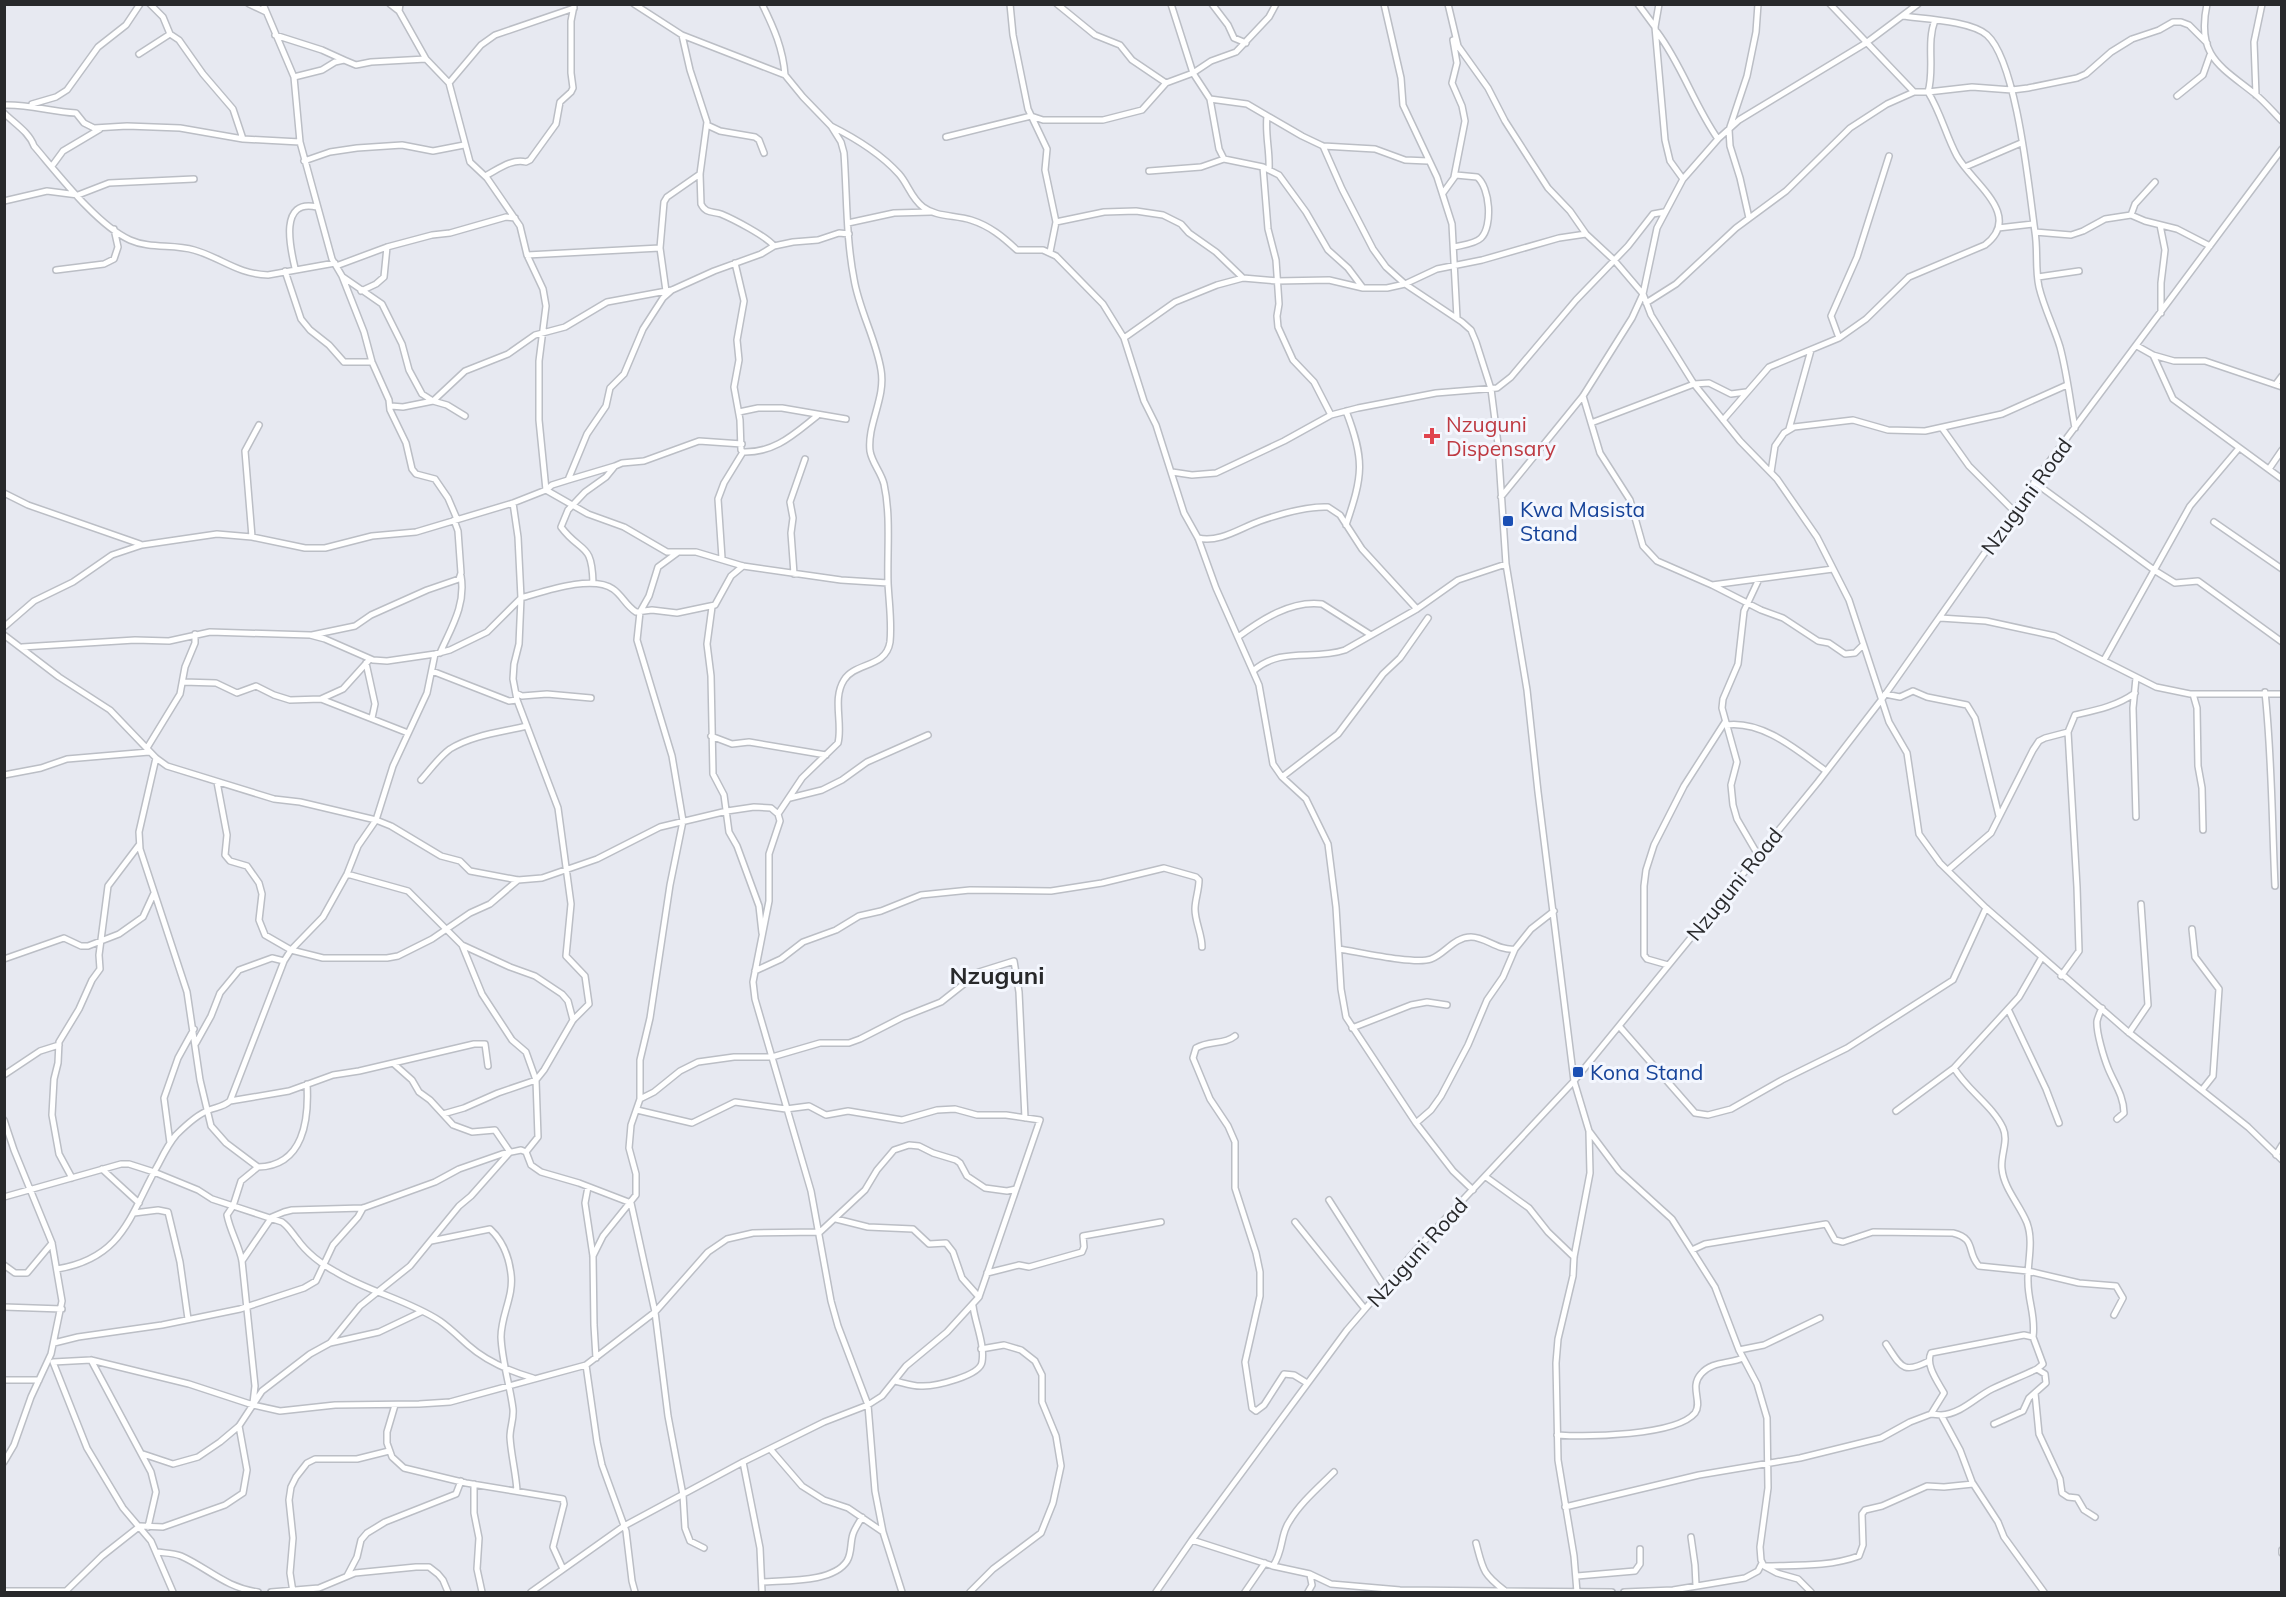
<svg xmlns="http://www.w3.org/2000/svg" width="2286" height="1597" font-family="Mulish,sans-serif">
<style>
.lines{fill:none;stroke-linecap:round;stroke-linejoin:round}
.street-casing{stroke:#bbbec5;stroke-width:8}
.street{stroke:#fff;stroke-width:5}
.health-dot{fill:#e0444e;stroke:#f4f7fe;stroke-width:2}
.transit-dot{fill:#1a4fb4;stroke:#f4f7fe;stroke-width:2}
.labels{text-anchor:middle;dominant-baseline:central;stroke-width:6;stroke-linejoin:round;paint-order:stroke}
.health-label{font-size:21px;fill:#be3a42;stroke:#f4f7fe;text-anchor:start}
.street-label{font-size:21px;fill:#28292b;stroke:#f4f7fe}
.transit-label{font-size:21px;fill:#164399;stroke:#f4f7fe;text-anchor:start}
.quarter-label{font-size:24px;font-weight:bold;fill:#28292b;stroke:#f4f7fe}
</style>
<rect width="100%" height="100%" fill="#e7e9f1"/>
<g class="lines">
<g class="street-casing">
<path id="street" d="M150,4L163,17L170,34L179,40L203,74L233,109L243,139
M249,4L266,12
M263,4L294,77L300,142
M390,4L399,11
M400,4L399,11L426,59L449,83
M634,4L682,35L785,75L803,97L831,126L841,142L844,153C847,195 846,238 854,279C859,310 876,339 881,370C886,398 867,424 870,451C872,463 881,472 884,484C891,516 887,551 888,583C889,603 892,622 890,642C886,668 855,662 844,680C832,699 843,723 838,743L802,778L778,814
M762,4C774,28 783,49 785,75
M1010,4L1013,35L1028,109L1047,149L1045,170L1056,222L1050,252
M1057,4L1095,35L1120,45L1132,60L1166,83
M1171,4L1193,73L1210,99L1219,149L1224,159L1263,167L1279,175L1306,212L1328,250L1348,268L1363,288H1387L1405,284L1462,322L1471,330L1476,342L1491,389L1498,444L1506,564L1527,690L1538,792L1574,1081L1589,1131L1619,1171L1672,1219L1715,1287L1739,1350L1757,1384L1767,1418L1768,1488L1760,1547L1761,1560L1764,1566L1777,1573L1798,1579L1811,1592
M1212,4L1228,25L1234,38L1246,43
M1384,4L1401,78L1403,105L1437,177L1452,224L1457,318
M1448,4L1458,46L1488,88L1505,121L1548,188L1570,211L1586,234L1614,260L1643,294L1651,315L1694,384L1740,441L1777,479L1817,537L1849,600L1889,722L1907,753L1919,834L1940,863L1986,908L2127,1031L2248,1127L2282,1160
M1638,4L1655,27
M1659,4L1655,27L1665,140L1670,161L1683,179
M2207,4C2196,56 2220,66 2255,94C2265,102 2273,112 2282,121
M1903,16C1925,19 1971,21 1987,35C2017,62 2029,190 2035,232C2038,250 2035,269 2039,287C2044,308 2054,327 2060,347C2067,373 2070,401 2075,428
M1935,20C1926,43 1935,69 1928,92L1972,87L2012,90L2028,88L2077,78L2086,74L2111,52L2132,39L2159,30L2173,22H2181L2189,25L2207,43
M1657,32C1682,65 1694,105 1718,139
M275,35L322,50L344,60
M682,35L690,70L707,122L700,174L701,204C706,214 712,211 721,214C733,219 766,236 774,246
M1453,40L1457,63L1452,83L1462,106L1465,121L1454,177
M139,54L170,34
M294,77L322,70L335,62L344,60L356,65L371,62L426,59
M2256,95L2254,42L2262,4
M2177,96L2203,75L2210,55
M1210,99L1247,104L1302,136L1323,146L1375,149L1405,160L1428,161
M32,104L56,97L67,90L98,47L126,25L140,4
M4,105C30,104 51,112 76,113L84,123L94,128L127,126L180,128L243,139L300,142L332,259L342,276L364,332L372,362L389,400L390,410L406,443L412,469L416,474L435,479L448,498L457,519
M4,113C15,124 29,132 34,146C58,174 97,225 130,240C150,249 173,244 194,250C222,258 237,274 268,275L335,263
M1267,116C1265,135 1270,151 1269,169
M707,125L720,131L755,137L759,140L764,153
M831,126C855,138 881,154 899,174C908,184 911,198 923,207C936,217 955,215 971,220C990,226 1003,237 1017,250H1043L1056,256L1103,304L1124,338L1144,401L1156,425L1184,513L1198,538L1216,588L1259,685L1273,764L1282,777L1306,799L1328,844L1336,907L1341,989L1346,1017L1416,1123L1453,1171L1473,1190
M946,137L1031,116L1043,120H1103L1142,110L1166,83L1193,73L1211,61L1236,52L1269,17L1276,4
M1323,146L1342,189L1373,249L1386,267L1405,284L1437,269L1482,260L1559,238L1586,234
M304,161L330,152L357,148L402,145L433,151L464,145
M52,166L63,151L100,129
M1263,167L1268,229L1276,260L1279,304L1277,316L1278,327L1293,360L1314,382L1331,415
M1965,167L2021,143
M1149,171L1201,167L1224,159
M485,176C497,170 512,158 526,162L530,160L556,124L560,102L571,92L573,88L571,73V21L574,6
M1443,193L1456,175L1477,177C1490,187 1493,226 1481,238C1475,244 1462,245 1454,247
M4,201L47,191L78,195L109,183L194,179
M2131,215L2135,204L2155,182
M1749,218L1740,178L1730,146L1729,130L1747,76L1756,32L1758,4
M1056,222L1104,212L1136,211L1163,215L1181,224L1189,233L1216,252L1243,278
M848,223L894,213L931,212
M2160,225L2165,250L2161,283V313
M1998,228L2033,224
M2035,232L2071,235L2083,231L2105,219L2131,215L2145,221L2177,229L2210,246
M527,255L660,248
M735,263L744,301L737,340L739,360L734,387L740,420L741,450L743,452C775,453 794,434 817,416
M336,266L387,247L432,235L450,233L506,217L515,218
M295,268C290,247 279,198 317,207
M56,270L104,264L114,259L118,247L114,229
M285,271L301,319L310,330L329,345L344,362H372
M343,277L382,304L402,344L409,370L422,394L433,401L447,405L465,416
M2038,277L2079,271
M361,291L376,284L384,277L387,247
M666,291L660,248L664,202L667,197L700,174
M1646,303L1676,284L1736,228L1786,191L1850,128L1887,104L1914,92
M1124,338L1175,302L1217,285L1243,278L1277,281L1329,280L1363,288
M1839,338L1831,316L1857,257L1889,156
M2137,346L2153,355L2174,361H2205L2282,387
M2153,355L2173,399L2282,479
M2276,384L2282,376
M1583,396L1600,453L1630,500L1643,546L1657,561L1712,585L1833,569
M391,406L403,407L433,401L465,371L508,354L535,335L565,327L607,302L672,290L714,271L761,254L774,246L793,242L818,240L839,233L849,234
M1346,411C1365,460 1363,475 1346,525
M739,412L758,408H782L846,419
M1723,420L1769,367L1839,338L1866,319L1909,277L1985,245C2024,215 1972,183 1957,156C1946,136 1941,113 1928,92H1914L1830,4
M1591,423L1694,384L1709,383L1731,394L1746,392
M1942,428L1969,466L2014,511
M1789,429L1811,350
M2269,469L2282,450
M1172,472L1192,475L1216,473L1284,441L1331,415L1358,408L1436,393L1497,388L1511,377L1576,300L1628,246L1653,214L1664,212
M1771,472L1775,446L1784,433L1794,427L1853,420L1888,430L1925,431L2002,414L2067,385
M568,480L615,466
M2034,482L2154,570L2175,583L2198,581L2282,642
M546,490L539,420V361L546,306L543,289L527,255L520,226L487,178L470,162L449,83L481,45L495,35L574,8
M546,490L552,485L568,480L587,434L606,406L610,388L624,374L643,329L663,298L672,290
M4,493L28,505L140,544
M1501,497L1583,396L1632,318L1643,294L1657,228L1683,179L1718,139L1739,120L1866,43L1918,4
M2214,522L2282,569
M252,537L245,451L259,425
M1198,538C1220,543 1240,528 1260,521C1280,514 1307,506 1328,507L1340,515L1362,549L1417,609
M722,558L718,499L724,483L743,452
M794,574L791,533L793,518L790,502L805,459
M593,583C592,541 581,554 561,527L568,510L585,492L606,477L615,466L622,463L644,461L699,441L742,444
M1712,585L1761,610L1783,618L1818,641L1829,643L1845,654L1855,653L1863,645
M712,607L707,644L711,676L713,774L724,795L729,832L737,846L759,906L762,933
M1940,618L1986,621L2055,636L2156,687L2190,694H2282
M4,627L34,601L73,582L112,555L142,545L217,534L252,537L305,548H325L372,536L416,532L513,503L546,490L588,514L624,527L667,552H696L743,566L841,580L888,583
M4,635L59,677L110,710L156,758L167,766L274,799L300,802L376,820L391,826L441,856L460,861L470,871L518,880L542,878L597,859L660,827L727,811L754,807L771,808L778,814L780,821L769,854V901L753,982L755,999L811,1191L831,1301L838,1326L868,1405L875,1491L883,1532L902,1592
M312,635L355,626L371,615L427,590L459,579L461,573L458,531L454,520
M1238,637C1261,620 1291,600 1322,604L1371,635
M22,647L135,640L169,641L210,632L310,635L325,639L373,660L387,661L435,654L450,650L487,632L521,598L518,537L513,503
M440,653C451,628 466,605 461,576
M2104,660L2190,506L2239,448
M366,663L375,704L372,718
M432,671L509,701L517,700
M1253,671C1282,646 1312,661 1345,650L1417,609L1458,580L1506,564
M2136,678L2133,708L2136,817
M183,682L216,683L237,693L256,686L274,695L290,700L321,699L408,733
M2265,692C2272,757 2272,822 2275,886
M516,693L522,696L547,694L591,698
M1885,694L1900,697L1913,691L1927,697L1967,705L1975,718L1999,816
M2193,694L2197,708L2198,766L2202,788L2203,830
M321,699L343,689L370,659
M1726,725C1763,720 1798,751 1826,771
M711,736L732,744L749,742L826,755
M147,748L180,694L185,667L195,643V634
M156,758L139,832L140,849L187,992L200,1080L211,1126L226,1143L258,1167C304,1166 309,1119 307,1084
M4,775L41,768L67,759L149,752
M1282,777L1338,734L1383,674L1400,658L1428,618
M421,780C430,770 439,757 450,749C472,735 502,732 527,726
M217,782L227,835L225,855L230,861L247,866L259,883L262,894L259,920L265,935L291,950L323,958H387L398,956L432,939L470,913L490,904L518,880
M790,798L822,790L842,780L867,762L928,735
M1758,855L1737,819L1733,805L1731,785L1737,762L1722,708L1723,699L1738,664L1744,611L1759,579
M1948,870L1991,833L2033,750L2039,741L2045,738L2068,732L2075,715C2097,710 2117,706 2135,693
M347,874L408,891L462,945L510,967L535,976L562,994L568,1001L573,1020
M2192,929L2195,957L2219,989L2213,1076L2202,1090
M1339,949C1359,952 1415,965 1431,959C1445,954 1454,937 1471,937C1486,937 1498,951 1515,949
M4,959L64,938L81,946H88L119,934L143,917L154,893
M1668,965L1647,959L1644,955V886L1646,870L1654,845L1684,786L1725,722
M755,971L781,959L803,942L836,930L859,916L881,911L921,895L970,890L1051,891L1102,883L1164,868L1196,877L1199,880C1199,890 1195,900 1195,909C1195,922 1202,934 1202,947
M2061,976L2079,951L2077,887L2068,732
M2102,1008C2100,1012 2098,1017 2097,1021C2096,1032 2104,1058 2108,1068C2114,1083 2124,1096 2124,1113L2117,1119
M2008,1009L2046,1089L2059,1123
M1619,1026L1695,1113L1708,1115L1731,1109L1782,1080L1847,1048L1953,980L1986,908
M1352,1028L1411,1005L1427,1002L1447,1005
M2129,1033L2148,1005L2141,904
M1235,1036C1224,1045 1210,1040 1196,1048L1193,1058L1210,1099L1228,1126L1235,1142V1188L1256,1253L1260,1272V1296L1245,1362L1252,1408L1256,1411L1264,1405L1284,1374L1294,1375L1307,1383
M196,1043L211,1016L220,993L239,970L272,958L284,961
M4,1075L40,1051L59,1045
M640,1099L654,1092L680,1071L698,1062L734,1057H772L820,1043H849L860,1039L903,1017L941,1002L979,972L1014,961L1019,992L1025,1118
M230,1101L289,1091L333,1075L359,1071L474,1044H485L488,1066
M1896,1111L1954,1068
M443,1114L464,1108L498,1093L536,1080L526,1052L512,1040L482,994L462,945
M4,1120L14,1150L52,1243L62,1301L51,1354L31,1397L14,1445L4,1462
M1416,1123L1431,1110L1441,1096L1468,1045L1487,1000L1503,977L1515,949L1531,929L1554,911
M170,1143L164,1098L178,1058L194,1029
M526,1152L538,1137L536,1080L544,1070L573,1020L589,1004L585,976L566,956L571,904L558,808L517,700L513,679L514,664L519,644L521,598C543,592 592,574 613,589C622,595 626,606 636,612L652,610L677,613L715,605L731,576L743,566
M2276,1155L2282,1145
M102,1169L139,1203
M1486,1177L1529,1208L1548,1232L1574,1257
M72,1178L59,1154L52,1115L54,1079L58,1063L59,1042L79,1009L92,980L100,969L99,955L108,886L139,845
M588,1187L585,1203L593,1256L594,1325L596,1358
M4,1197L121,1164H129L154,1172L198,1190L212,1199L282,1222C289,1227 292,1233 297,1239C306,1252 322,1265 336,1272C369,1292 408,1300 440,1321C450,1328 459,1337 468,1345C487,1362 509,1371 533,1378
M1329,1200L1384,1286
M134,1213L158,1210L168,1212L180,1262L188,1319
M836,1219L868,1227L913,1229L929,1244L946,1243L953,1252L962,1278L979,1297
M1295,1222L1365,1309
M431,1241L490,1229C503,1241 509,1257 511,1274C514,1296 501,1315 501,1337C502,1362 510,1385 513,1409C514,1419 510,1427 510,1437C511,1455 516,1473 517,1491
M1692,1250L1705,1244L1826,1224L1835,1240L1843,1242L1873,1232L1953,1233C1977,1239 1966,1252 1979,1266L2028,1271L2079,1283L2116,1286L2123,1298L2114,1315
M593,1256L603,1236L636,1195V1174L629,1148L631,1125L640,1099V1060L650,1018L670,885L683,821L672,756L637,640L640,612L649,596L658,567L677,553
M242,1261L272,1217L284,1212L292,1210L363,1208L435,1182L459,1169L502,1154L521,1150L526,1152L531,1165L541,1172L579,1183L631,1203L655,1312L668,1416L683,1495L685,1528L690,1541L704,1548
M4,1265L15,1273H27L52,1243
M57,1269C124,1258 130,1214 159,1163C164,1153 169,1143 176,1135C184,1127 198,1114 209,1110C217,1107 223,1107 230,1101L284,961L291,950L323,917L347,874L358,846L376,820L393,766L427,693L435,654
M987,1273L1019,1265L1029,1267L1082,1252L1084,1247L1083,1236L1161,1222
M4,1307L62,1309
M54,1343L78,1337L162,1325L240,1309L304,1288L316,1281L333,1245L358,1217L363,1208
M330,1343L360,1306L410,1266L459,1206L471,1196L510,1152L495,1130L472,1132L453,1125L430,1100L419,1092L412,1080L394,1064
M1886,1344C1901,1366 1902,1375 1929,1361
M1739,1350L1764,1345L1820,1318
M91,1360L151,1472L156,1492L148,1527
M53,1362L91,1360L189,1384L253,1405L280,1411L335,1405L419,1404L450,1402L586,1365L655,1312L708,1252L727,1239L753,1233L820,1232L865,1190L877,1170L894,1150L909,1145L919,1146L933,1153L956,1160L960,1163L967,1176L985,1188L1007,1191L1016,1189
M53,1362L87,1448L123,1508L151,1541L173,1592
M586,1365L597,1442L602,1465L626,1531L632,1581L635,1592
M4,1380H39
M895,1381C904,1383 914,1387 923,1386C936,1386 980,1376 982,1362C985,1344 975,1323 973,1306
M2035,1393L2039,1434L2060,1479L2062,1493L2068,1497L2077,1498L2084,1510L2095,1517
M253,1403L255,1386L242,1261C239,1245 230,1231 227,1215L233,1206L241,1181L258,1167
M395,1405L387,1432V1443L392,1457L404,1468L466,1483L563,1499L564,1504L553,1547L563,1569
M1931,1414L1941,1415L1960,1450L1972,1482L1998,1522L2004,1537L2044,1592
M1941,1415C1961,1414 1976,1397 1992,1389C2007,1382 2022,1376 2037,1369L2043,1364L2033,1337
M1994,1424L2023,1411L2029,1398L2046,1383L2045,1374L2037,1369
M1557,1435C1586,1437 1676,1436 1695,1413C1703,1402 1689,1387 1701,1374C1712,1361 1729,1364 1743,1358
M771,1450L802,1486L824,1500L848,1508L883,1532
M143,1454L173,1464L198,1457L220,1442L239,1426L262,1391L310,1354L330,1343L379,1332L421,1312
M743,1462L760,1548L762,1592
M474,1484V1513L479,1538L477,1569L482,1592
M1565,1507L1699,1475L1800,1458L1881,1438L1910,1422L1931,1414L1944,1393C1938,1382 1925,1365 1931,1353L2024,1335L2033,1337C2036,1316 2028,1302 2028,1282C2027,1263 2034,1242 2027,1223C2020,1205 2004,1189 2002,1169C2000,1156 2009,1141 2003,1128C1993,1106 1968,1091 1954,1068L2019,997L2042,957
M1691,1537L1695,1565L1696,1585
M1192,1540L1273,1566L1310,1574L1331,1584L1400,1590L1612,1592
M1476,1543C1483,1569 1482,1573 1504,1590
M2282,1550V1553
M157,1552C165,1553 174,1553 181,1556C208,1568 226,1588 258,1592
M1273,1566C1284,1550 1280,1535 1289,1522C1300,1503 1319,1487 1334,1472
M1766,1566C1797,1565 1829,1567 1859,1556L1863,1545L1862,1514L1865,1510L1882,1506L1927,1486L1944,1487L1973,1484
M347,1576L357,1557L361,1540L367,1533L385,1522L456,1494L461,1481
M1577,1576L1635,1571L1640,1564V1549
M762,1582C785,1580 833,1583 847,1561C852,1553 850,1543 853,1534C855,1528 859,1523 862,1517
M4,1591H66
M65,1592L102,1556L140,1526L163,1527L225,1505L243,1493L247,1470L239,1426
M271,1592L319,1588L355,1573L416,1567H429L438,1574L443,1580L448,1592
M293,1592L290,1573L293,1538L289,1500L291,1487L296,1477L307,1463L315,1459H357L389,1451
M531,1592L624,1526L743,1462L824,1422L868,1405L882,1396L906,1366L947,1332L979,1297L1040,1120L1006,1115H977L955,1109L937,1110L902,1120L848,1111L826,1115L809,1106L786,1109L735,1102L692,1123L637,1110
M970,1592L993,1569L1041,1533L1053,1503L1061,1466L1056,1436L1042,1402V1375L1035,1361L1021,1350L1004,1345L981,1349
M1156,1592L1192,1540L1347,1330L1415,1251L1574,1081L1818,782L1882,699L2043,470L2282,149
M1245,1592L1265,1563
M1308,1592L1312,1585L1310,1575
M1577,1592L1574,1556L1558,1460L1556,1363L1558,1339L1573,1276L1574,1257L1590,1173L1589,1132
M1624,1592L1673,1590L1745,1578L1758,1571L1762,1563"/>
</g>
<use href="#street" class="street"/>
</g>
<path class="health-dot" d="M1429 427h6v6h6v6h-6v6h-6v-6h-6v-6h6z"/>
<g class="transit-dot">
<rect x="1502" y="515" width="12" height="12" rx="3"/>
<rect x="1572" y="1066" width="12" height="12" rx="3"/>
</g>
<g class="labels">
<g class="health-label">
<text x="1446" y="424">Nzuguni<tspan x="1446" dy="24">Dispensary</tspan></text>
</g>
<g class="street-label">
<text transform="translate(2026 496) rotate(-54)">Nzuguni Road</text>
<text transform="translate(1734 884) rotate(-51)">Nzuguni Road</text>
<text transform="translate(1417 1252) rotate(-48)">Nzuguni Road</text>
</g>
<g class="transit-label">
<text x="1520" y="509">Kwa Masista<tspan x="1520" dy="24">Stand</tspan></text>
<text x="1590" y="1072">Kona Stand</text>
</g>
<g class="quarter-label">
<text x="997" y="975">Nzuguni</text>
</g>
</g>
<rect width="2286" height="1597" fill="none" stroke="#28292b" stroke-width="12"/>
</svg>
